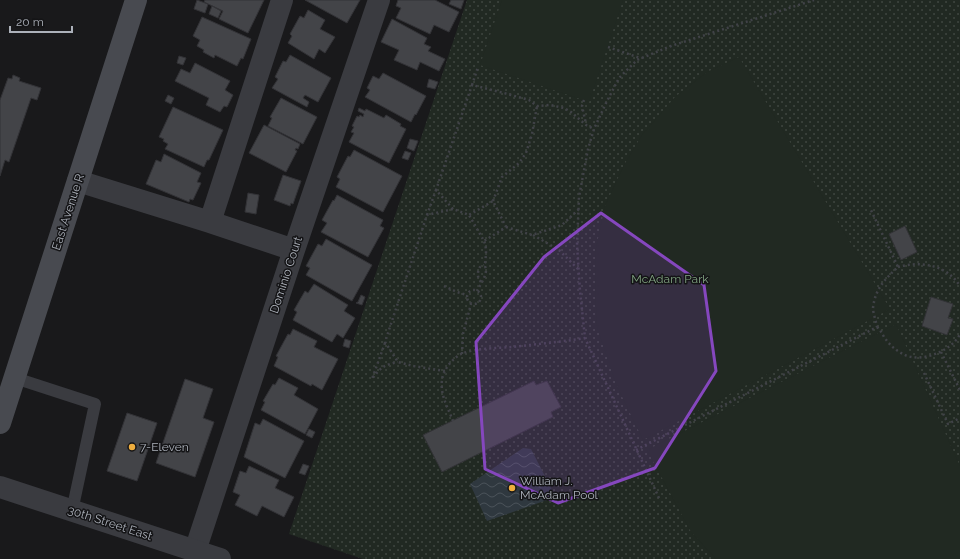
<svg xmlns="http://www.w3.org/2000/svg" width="960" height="559" font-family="Raleway,sans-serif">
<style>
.park{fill:url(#park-dots)}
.garden{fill:#212922}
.water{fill:url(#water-waves)}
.building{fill:#434448;stroke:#333337}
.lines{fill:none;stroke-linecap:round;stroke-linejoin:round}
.path{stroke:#404247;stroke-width:2.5;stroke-dasharray:2 3;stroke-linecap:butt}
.service{stroke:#3a3b40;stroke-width:12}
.minor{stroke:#3a3b40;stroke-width:22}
.tertiary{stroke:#3a3b40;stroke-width:22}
.secondary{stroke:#484a50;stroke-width:22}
.marked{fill:#8547be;fill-opacity:0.2;stroke:#8547be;stroke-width:3;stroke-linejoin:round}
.poi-dot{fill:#eead3e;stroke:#141416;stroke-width:1.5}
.labels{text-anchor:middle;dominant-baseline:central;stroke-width:3;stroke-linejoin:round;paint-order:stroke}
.street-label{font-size:12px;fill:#acb1ba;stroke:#141416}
.park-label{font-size:12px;fill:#83a584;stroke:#141416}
.poi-label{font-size:12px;fill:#acb1ba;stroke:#141416;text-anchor:start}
</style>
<defs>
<pattern id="park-dots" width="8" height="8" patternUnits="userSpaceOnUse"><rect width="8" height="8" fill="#212922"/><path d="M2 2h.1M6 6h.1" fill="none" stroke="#3f4640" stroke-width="1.8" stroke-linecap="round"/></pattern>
<pattern id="water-waves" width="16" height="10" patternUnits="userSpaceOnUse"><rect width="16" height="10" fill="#2f383f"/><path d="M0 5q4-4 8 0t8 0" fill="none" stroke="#4a5259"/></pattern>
</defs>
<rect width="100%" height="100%" fill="#19191b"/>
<path class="park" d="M467,0H960V559H363L289,534Z"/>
<path class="garden" d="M502,0H623L589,102L480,65Z
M739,57L890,309L643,440L616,384L597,327L595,287L596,248L605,206L624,165L642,135L675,97L707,72Z
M896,324L960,466V559H716L691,532L647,450Z"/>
<path class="water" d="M523,448L531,449L553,492L550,499L487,521L470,484Z"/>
<path class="building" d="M197,0L208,4L205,13L194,9Z
M205,0H264L248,33L219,19L223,11L204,2Z
M305,0H360L347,23Z
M398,0H435L459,12L449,32L434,25L430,34L396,18L401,8L396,6Z
M451,0H464L461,9L449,4Z
M212,6L221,11L218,18L209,14Z
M308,10L325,20L320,29L335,37L325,53L319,49L314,59L288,43L292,36L290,34L300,16L304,18Z
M202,17L251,39L243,59L241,58L237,66L215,55L214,58L203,52L204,50L197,46L200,40L193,36Z
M392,19L427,38L424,44L431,47L428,51L445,59L439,71L420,62L417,70L394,60L399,50L381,42Z
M290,55L331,78L318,102L305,95L303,98L309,102L307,107L272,88L278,79L275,77L283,61L286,62Z
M179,56L186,58L183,65L177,63Z
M195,63L230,81L225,90L233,95L227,107L224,106L220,112L206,105L209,98L175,81L181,69L190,73Z
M383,73L426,96L416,115L415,114L411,122L365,97L370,90L367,88L373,76L379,79Z
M13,75L20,78L19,81L41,88L37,100L31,98L9,162L5,160L0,176V100L8,78L12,79Z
M429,79L438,82L435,89L427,87Z
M168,95L174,98L171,104L165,101Z
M281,98L317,117L303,144L268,126L272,118L270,117Z
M173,107L223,130L209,160H207L204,167L165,149L168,144L163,141L164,139L159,137Z
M359,108L365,111L366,109L384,118L386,115L401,124L400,126L406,129L389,163L349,142L354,133L351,132L354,127L352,126L357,116L359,117L360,115L363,117L364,114L358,111Z
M264,125L300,144L298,149L296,148L295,150L297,151L286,172L249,153Z
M410,139L418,141L414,151L407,148Z
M354,150L402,176L383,212L336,187L340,179L337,177L348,156L350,157Z
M405,151L411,153L408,160L402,158Z
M164,154L201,173L197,182L201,183L193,200L190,199L189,202L146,184L156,160L161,162Z
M283,175L301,181L293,204L291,203L290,206L274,200Z
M248,193L259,195L256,214L245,212Z
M337,195L383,220L380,226L384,228L368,257L321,232L327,223L322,220L333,200L334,201Z
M905,226L917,252L901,260L889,234Z
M326,239L372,265L352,301L306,275L310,268L306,266L318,244L322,246Z
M314,284L348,305L344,311L355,318L343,338L337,334L332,342L293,320L297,312L294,310L305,291L308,293Z
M361,295L365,297L362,305L356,303L358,302Z
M931,297L953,304L948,318L953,319L947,335L922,326Z
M293,329L317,341L314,347L338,359L322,390L312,384L311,386L274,366L278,357L276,356L288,334L290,335Z
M345,339L351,341L349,348L343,346Z
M279,378L298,388L294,395L318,409L305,434L261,410L265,402L263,401L273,384L275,385Z
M185,379L213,389L203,418L214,422L195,477L156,463Z
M534,381L536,385L547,381L561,407L551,412L553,417L442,472L423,435Z
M127,413L157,423L137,481L107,471Z
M263,419L304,441L285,478L244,457L255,423L260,425Z
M309,429L315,432L312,438L306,435Z
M303,464L309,466L305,475L299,473Z
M249,466L279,480L275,488L294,497L284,517L262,506L257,516L235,505L240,495L233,492L240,471L246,473Z"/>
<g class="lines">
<path class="path" d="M608,47L640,58
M472,85L478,67
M584,100L582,106L586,124
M493,201L502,177L519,163L526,153L532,134L537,106
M453,209L436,190L472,85L504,93L529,100L537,106L550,105L564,108L571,112L586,125L594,129
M427,215L436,190
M506,227L532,235L562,225L579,209
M533,235L559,250L578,269
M898,267C920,261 946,264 960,286
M481,282C477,277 477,273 480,267L484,265
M444,286L457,292L467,295
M467 297a7 7 0 1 1 14 0a7 7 0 1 1-14 0Z
M477,291C480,285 486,277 486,270C486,268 484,265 485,263C486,255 487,249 484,241
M877,327C880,330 882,333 884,337C889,344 895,350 903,354C920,364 952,351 960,334
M385,343L372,379C381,367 384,365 398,362
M941,352L960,390
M462,354L463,334L471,304
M445,371L413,366L398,362L385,342L427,215L453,209L469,215L484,241L506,227L493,201L469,215
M924,373L948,424L960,418
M453,421C448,408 440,395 442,380C443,370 452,359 461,354C475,348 498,348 513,347C537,344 561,342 585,338
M636,450L877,327C876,321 873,313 873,308C875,289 885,279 898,267L870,208
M659,498L585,338L580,291L577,245L579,197L588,149L594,129L606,103L619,78L637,60L671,46L814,0"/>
<path class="service" d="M15,378L95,404L72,511"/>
<path class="minor" d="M282,0L210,222L294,250
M78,181L210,222
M195,551L294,250L379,0"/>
<path class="tertiary" d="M0,487L220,559"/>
<path class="secondary" d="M0,423L136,0"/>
</g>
<path class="marked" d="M601,213L704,285L716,371L655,468L558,503L485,469L476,342L544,257Z"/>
<g class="poi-dot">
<circle cx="132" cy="447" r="4"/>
<circle cx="512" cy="488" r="4"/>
</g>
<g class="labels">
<g class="street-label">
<text transform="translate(68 212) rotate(-72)">East Avenue R</text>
<text transform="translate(286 275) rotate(-72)">Dominio Court</text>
<text transform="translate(110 523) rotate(18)">30th Street East</text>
</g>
<g class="park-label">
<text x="670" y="279">McAdam Park</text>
</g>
<g class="poi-label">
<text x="140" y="447">7-Eleven</text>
<text x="520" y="481">William J.<tspan x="520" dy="14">McAdam Pool</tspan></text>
</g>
</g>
<path d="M10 26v6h62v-6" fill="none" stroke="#acb1ba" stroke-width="2"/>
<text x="16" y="26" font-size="12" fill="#acb1ba" stroke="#141416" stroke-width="3" paint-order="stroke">20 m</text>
</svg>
